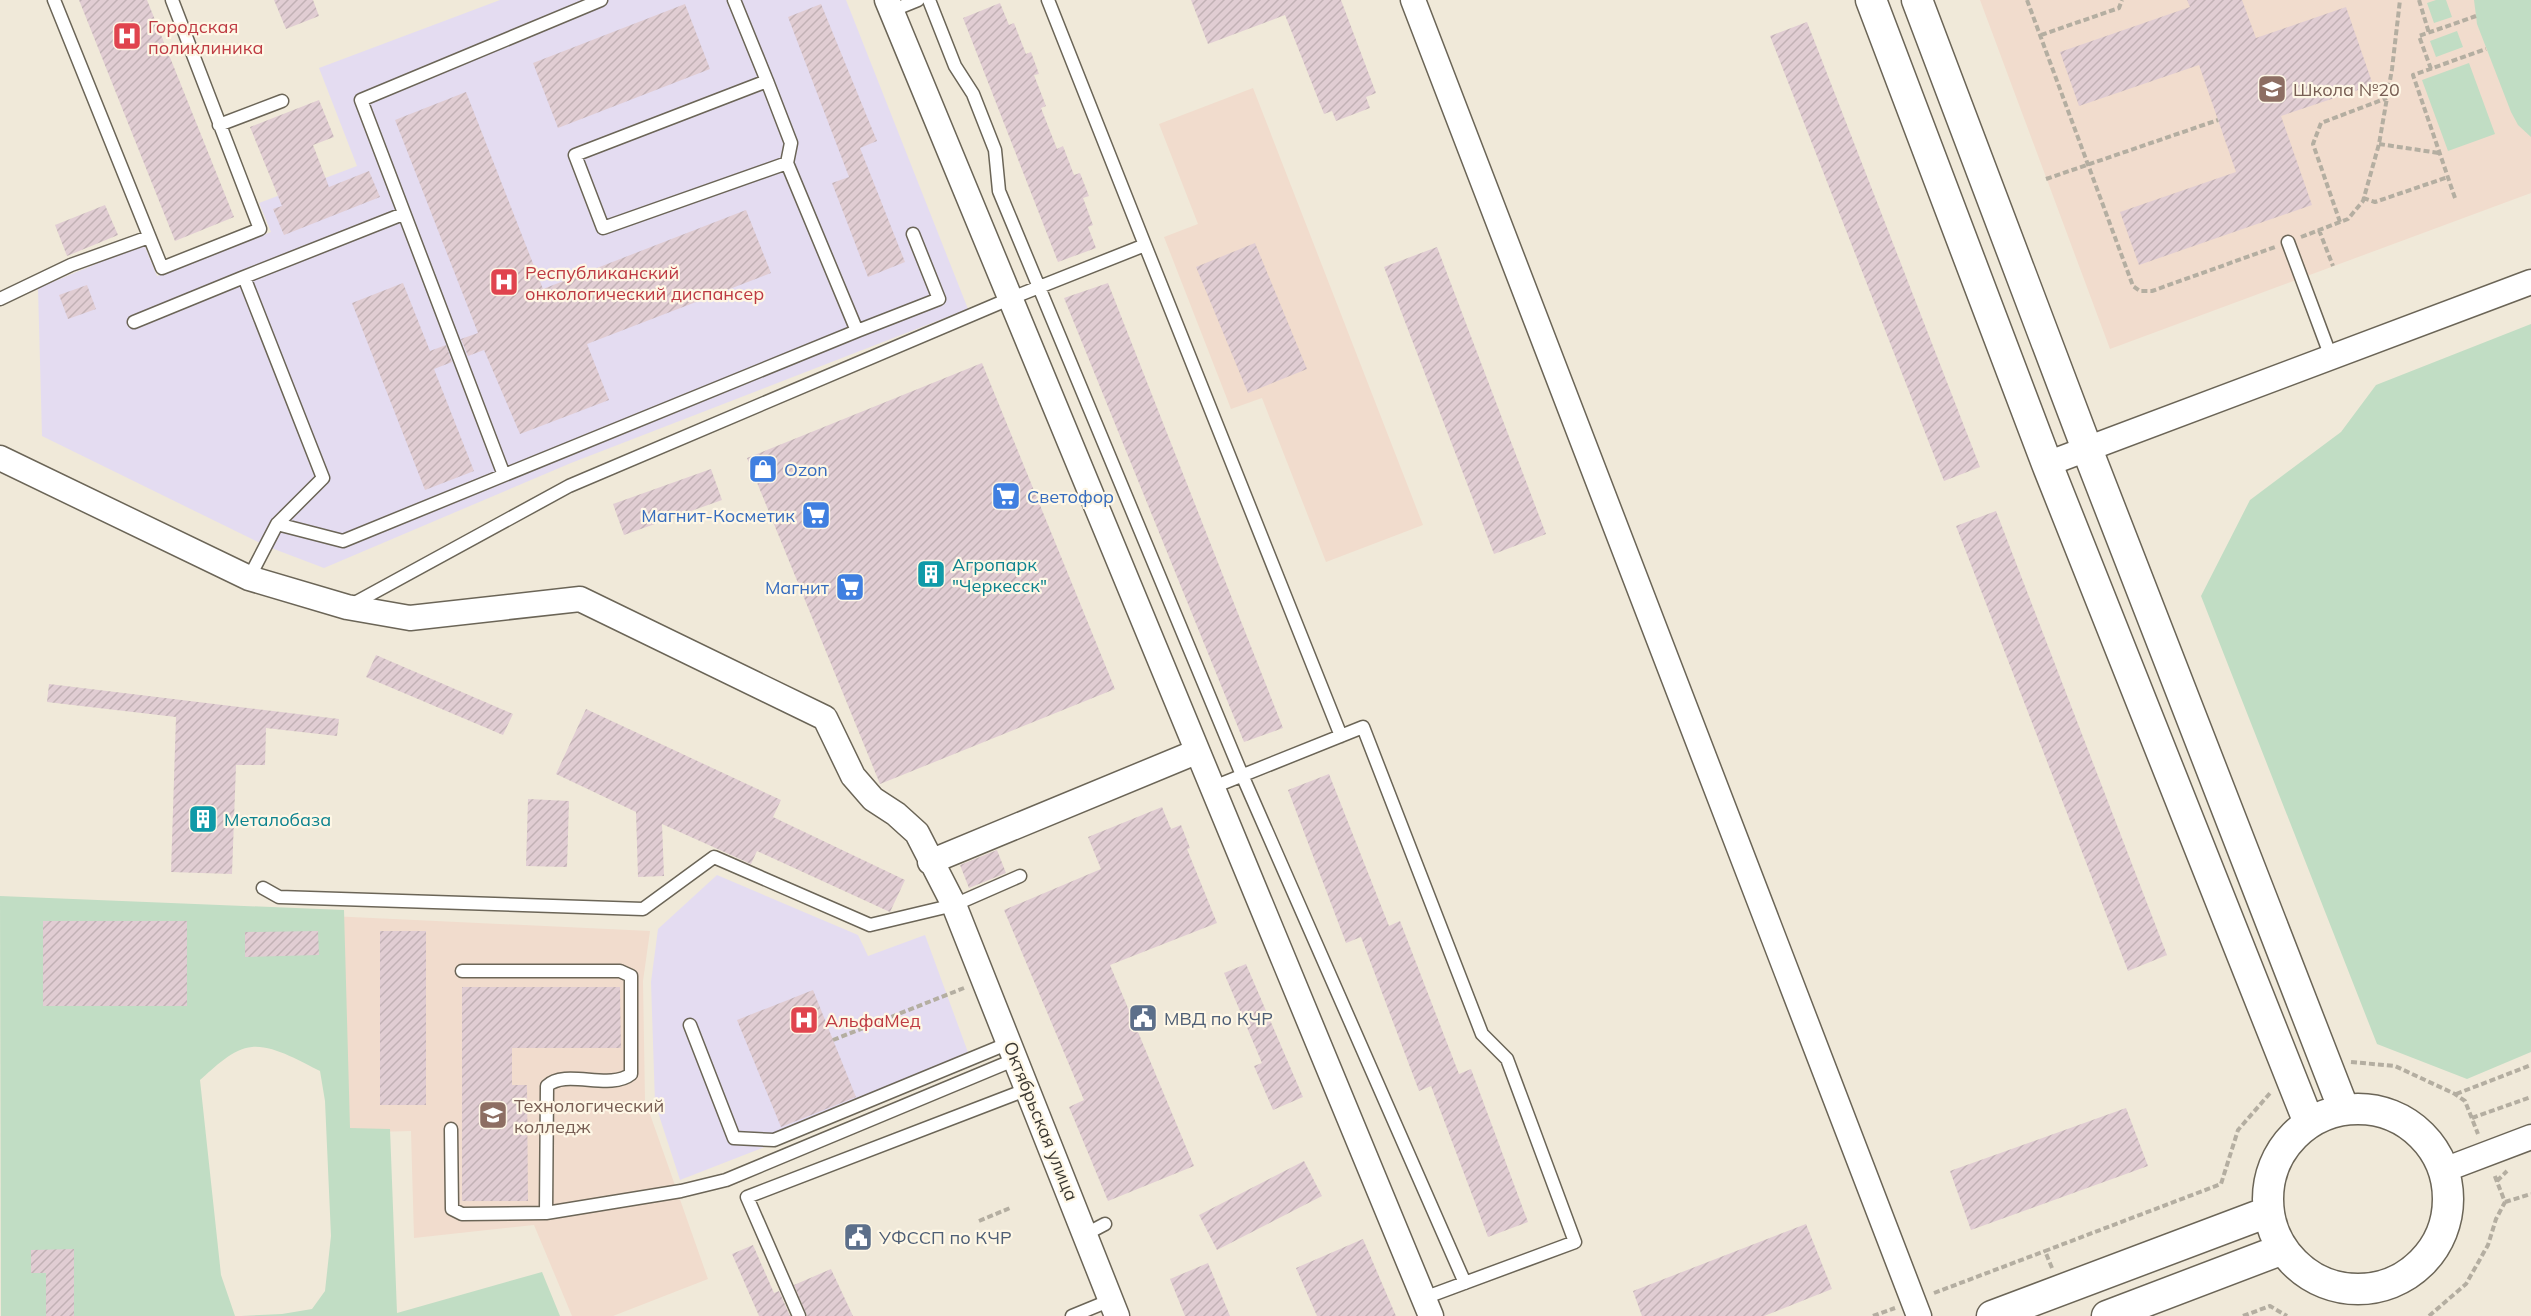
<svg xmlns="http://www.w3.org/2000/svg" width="2531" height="1316" font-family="Mulish,sans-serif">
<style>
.education{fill:#f1dccd}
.medical{fill:#e4dcf1}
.green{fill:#c1ddc4}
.building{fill:url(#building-hatch)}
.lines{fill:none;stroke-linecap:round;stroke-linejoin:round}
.service-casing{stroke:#6b6557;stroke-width:15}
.minor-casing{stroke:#6b6557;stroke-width:27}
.tertiary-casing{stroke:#6b6557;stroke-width:33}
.path{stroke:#b4aea1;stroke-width:4;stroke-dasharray:6 3;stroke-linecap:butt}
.service{stroke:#fff;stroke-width:12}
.minor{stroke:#fff;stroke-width:24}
.tertiary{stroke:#fff;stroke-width:30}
.labels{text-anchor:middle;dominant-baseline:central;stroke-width:4.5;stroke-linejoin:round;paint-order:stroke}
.health-label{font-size:18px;fill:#be3a42;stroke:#fef7e6;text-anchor:start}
.education-label{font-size:18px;fill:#785e54;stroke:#fef7e6;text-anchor:start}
.shop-label{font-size:18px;fill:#366cbe;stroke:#fef7e6;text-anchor:start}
.culture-label{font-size:18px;fill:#0d838f;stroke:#fef7e6;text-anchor:start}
.service-label{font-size:18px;fill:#4e5e75;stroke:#fef7e6;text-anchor:start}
.street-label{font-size:18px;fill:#393630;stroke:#fef7e6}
</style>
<defs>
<pattern id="building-hatch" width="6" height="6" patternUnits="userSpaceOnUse" patternTransform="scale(1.5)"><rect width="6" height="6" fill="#e1cdd3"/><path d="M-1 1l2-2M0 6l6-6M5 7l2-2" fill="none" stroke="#c2b1b5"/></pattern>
</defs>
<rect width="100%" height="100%" fill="#f0e9d9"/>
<path class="education" d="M1980,0H2531V193L2110,349Z
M1253,88L1423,525L1326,562L1262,398L1231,409L1164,237L1198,224L1159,124Z
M330,916L650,931L643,981L645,1100L708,1279L613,1316H572L534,1225L414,1238L411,1131L337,1133Z"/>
<path class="medical" d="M500,0H846L968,309L571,463L324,568L266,546L42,436L38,288L144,244L157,276L271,232L259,203L357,166L319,68Z
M717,875L858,935L868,956L925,935L973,1066L680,1180L655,1103L651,982L658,929Z"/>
<path class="green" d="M2436,0H2446L2452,17L2434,23L2427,3Z
M2474,0H2531V137L2518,125L2511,112L2477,24Z
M2457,31L2463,47L2436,57L2430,41Z
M2469,63L2495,134L2448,151L2422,80Z
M2531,324V1052L2467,1079L2377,1044L2201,596L2250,500L2341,432L2376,385Z
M0,896L344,910L350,1128L390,1129L397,1313L542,1272L560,1316H241L282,1314L312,1309L325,1291L331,1236L325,1101L320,1071C301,1062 274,1045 252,1047C233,1048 214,1068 200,1080L221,1275L235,1316H1Z"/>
<path class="building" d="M79,0H147L234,217L175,241Z
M274,0H313L319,16L286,29Z
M1191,0H1341L1376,93L1366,97L1370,108L1336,121L1332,111L1324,114L1285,15L1208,44Z
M2187,0H2242L2256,38L2346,7L2373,85L2281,116L2312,205L2139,265L2120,212L2236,172L2199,65L2079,106L2060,52L2190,7Z
M1000,3L1009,25L1014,23L1026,54L1031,52L1039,74L1034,75L1046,106L1041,108L1057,149L1063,146L1074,175L1080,173L1089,196L1083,198L1093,225L1088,227L1096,248L1058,262L963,18Z
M685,4L710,69L558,128L533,63Z
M821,4L877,141L860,148L905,262L868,277L832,183L849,177L788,17Z
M1807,22L1980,467L1944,481L1770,36Z
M466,92L543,289L746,210L771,273L587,344L609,400L520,434L484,350L468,356L461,339L478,333L395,120Z
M319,100L334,137L313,145L329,187L369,171L380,197L284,235L273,209L282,206L250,127Z
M105,205L118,235L67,256L55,225Z
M1255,243L1307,369L1248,393L1196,267Z
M1437,247L1546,534L1494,554L1384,267Z
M403,283L430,351L446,345L452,362L434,369L474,471L425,490L352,303Z
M1108,283L1283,728L1244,742L1064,298Z
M87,285L96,309L68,319L59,295Z
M982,363L1115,689L880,784L747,458Z
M711,469L722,500L624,535L613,504Z
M1996,511L2167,955L2128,971L1956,526Z
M376,655L513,714L503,735L366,677Z
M49,684L339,719L337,736L266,728L265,765H236L232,874L171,872L176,717L47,702Z
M586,709L781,800L773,817L905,880L890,912L757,851L751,864L662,824L664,876L638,877L636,812L556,774Z
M1329,774L1389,926L1400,921L1459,1074L1471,1069L1528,1222L1488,1237L1431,1086L1419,1091L1361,937L1346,943L1288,790Z
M528,799L569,801L567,867L526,866Z
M1162,807L1171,829L1181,825L1190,848L1187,849L1217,923L1110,965L1194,1166L1108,1201L1069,1107L1084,1100L1004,910L1101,869L1088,837Z
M997,850L1006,873L969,888L960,865Z
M43,921H187V1006H43Z
M318,931L319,955L245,957V932Z
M380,931H426V1105H380Z
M1246,964L1303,1097L1273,1110L1254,1066L1262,1063L1224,973Z
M462,987H620L621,1048H512V1085H527L528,1201H462Z
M813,990L856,1097L781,1127L737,1020Z
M2126,1108L2148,1166L1971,1230L1950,1171Z
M1304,1161L1322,1196L1217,1250L1199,1215Z
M1806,1224L1832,1289L1764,1316H1642L1633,1291Z
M1363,1239L1396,1316H1317L1296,1268Z
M753,1245L774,1293L779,1291L790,1316H759L732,1254Z
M74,1249V1316H46V1273H31V1250Z
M1208,1263L1230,1316H1185L1170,1279Z
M831,1269L853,1316H807L794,1285Z"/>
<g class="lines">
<g class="service-casing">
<path id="service" d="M54,0L162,268L260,229L172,0
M734,0L767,81
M929,0L955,66L973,94L995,150L999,191L1242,775L1465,1283
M1048,0L1145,245
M891,11L918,0
M219,125L282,101
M2288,242L2331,357
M0,299L71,265L149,237
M134,322L244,277
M857,331L939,299L913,234
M504,475L361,100L601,0
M277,524L323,478L244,277L403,214
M249,578L277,524L343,541L857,331L787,163L791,143L767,81L575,155L603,228L787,163
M351,605L569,486L1009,299L1145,245L1341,736
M1211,788L1363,727L1482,1034L1507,1059L1575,1242L1424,1298
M263,888L279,897L643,909L714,857L870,925L954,905L1020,876
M462,971H620L631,976V1074C610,1091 565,1068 547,1086L546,1213L681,1191L726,1180L1016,1059
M690,1025L734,1138L774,1140L1009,1043
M451,1129L452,1209L462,1214L546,1213
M1086,1234L1105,1224
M799,1316L747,1197L1028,1089
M1072,1316L1111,1300"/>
</g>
<g class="minor-casing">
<path id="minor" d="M887,0L1431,1316
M1413,0L1919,1316
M0,458L249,578L347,607L410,618L580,599L825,718L853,776L873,799L896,814L917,833L954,905L1117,1316
M2047,464L2531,282
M930,862L1196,752
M2444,1170L2531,1137"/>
</g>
<g class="tertiary-casing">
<path id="tertiary" d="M1871,0L2047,464L2309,1123
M1917,0L2087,449L2344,1110
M2268 1199a90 90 0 1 1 180 0a90 90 0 1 1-180 0Z
M1992,1316L2268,1212
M2107,1316L2283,1249"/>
</g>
<path class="path" d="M2027,0L2133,286L2140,291H2152L2275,247
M2419,0L2429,33
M2041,35L2119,8L2122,0
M2431,69L2419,36L2476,16
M2379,144L2439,153
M2046,179L2218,120
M2363,198L2375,202L2448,177
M2455,198L2413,75L2486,49
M2340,222L2313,144L2321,123L2387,98
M2319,230L2333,266
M2301,237L2348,219L2363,201L2379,144L2392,69L2400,0
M833,1040L964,988
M2351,1062L2395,1066L2455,1094L2465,1101L2478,1134
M2456,1094L2531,1065
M2472,1118L2531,1097
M2497,1181L2507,1171
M2505,1202L2531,1194
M979,1221L1010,1208
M2052,1268L2045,1251L2221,1184L2238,1130L2271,1092
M1934,1293L2045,1251
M1873,1316L1895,1308
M2243,1316L2270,1306L2287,1316
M2429,1316L2466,1284L2488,1245L2496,1219L2505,1202L2494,1174"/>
<use href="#service" class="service"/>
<use href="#minor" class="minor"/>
<use href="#tertiary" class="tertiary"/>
</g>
<defs>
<g id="hospital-square" transform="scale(1.5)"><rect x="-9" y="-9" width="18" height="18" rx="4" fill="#e0444e" stroke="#fef7e6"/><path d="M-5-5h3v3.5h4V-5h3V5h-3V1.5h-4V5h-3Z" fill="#fff"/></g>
<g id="school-square" transform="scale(1.5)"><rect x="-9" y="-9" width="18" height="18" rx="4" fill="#8d6e63" stroke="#fef7e6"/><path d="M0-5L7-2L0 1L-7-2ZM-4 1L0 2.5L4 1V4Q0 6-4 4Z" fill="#fff"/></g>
<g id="shop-square" transform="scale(1.5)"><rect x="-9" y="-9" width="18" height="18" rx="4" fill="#3f7fe0" stroke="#fef7e6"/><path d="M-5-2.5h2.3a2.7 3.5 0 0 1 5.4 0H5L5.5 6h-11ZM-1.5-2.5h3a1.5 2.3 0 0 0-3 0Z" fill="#fff"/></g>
<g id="supermarket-square" transform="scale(1.5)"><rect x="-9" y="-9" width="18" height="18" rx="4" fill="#3f7fe0" stroke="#fef7e6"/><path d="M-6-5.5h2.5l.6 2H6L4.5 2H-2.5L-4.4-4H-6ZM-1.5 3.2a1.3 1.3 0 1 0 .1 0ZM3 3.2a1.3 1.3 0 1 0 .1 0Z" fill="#fff"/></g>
<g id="building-square" transform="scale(1.5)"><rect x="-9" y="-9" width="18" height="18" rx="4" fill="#0f9aa8" stroke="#fef7e6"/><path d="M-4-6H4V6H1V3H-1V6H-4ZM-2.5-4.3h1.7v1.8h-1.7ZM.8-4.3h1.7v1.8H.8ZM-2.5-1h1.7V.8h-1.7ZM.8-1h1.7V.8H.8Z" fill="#fff"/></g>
<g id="civic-square" transform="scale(1.5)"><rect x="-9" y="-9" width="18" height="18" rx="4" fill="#5c6f8a" stroke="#fef7e6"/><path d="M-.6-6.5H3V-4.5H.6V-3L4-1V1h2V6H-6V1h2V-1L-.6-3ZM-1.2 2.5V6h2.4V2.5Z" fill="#fff"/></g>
<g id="university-square" transform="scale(1.5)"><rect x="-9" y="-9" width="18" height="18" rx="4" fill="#8d6e63" stroke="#fef7e6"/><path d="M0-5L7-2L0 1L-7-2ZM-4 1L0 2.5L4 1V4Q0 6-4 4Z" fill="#fff"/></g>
</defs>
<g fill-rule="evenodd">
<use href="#hospital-square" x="127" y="36"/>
<use href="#school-square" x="2272" y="89"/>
<use href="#hospital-square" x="504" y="282"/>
<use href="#shop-square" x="763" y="469"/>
<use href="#supermarket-square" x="1006" y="496"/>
<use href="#supermarket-square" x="816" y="515"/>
<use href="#building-square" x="931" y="574"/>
<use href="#supermarket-square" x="850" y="587"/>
<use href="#building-square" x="203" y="819"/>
<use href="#civic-square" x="1143" y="1018"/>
<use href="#hospital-square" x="804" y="1020"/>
<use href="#university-square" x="493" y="1115"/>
<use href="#civic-square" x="858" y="1237"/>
</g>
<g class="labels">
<g class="health-label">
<text x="148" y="26">Городская<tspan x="148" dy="21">поликлиника</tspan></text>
<text x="525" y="272">Республиканский<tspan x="525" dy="21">онкологический диспансер</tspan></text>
<text x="825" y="1020">АльфаМед</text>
</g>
<g class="education-label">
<text x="2293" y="89">Школа №20</text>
<text x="514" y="1105">Технологический<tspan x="514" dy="21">колледж</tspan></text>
</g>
<g class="shop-label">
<text x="784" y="469">Ozon</text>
<text x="1027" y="496">Светофор</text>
<text x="795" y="515" text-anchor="end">Магнит-Косметик</text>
<text x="829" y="587" text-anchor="end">Магнит</text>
</g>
<g class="culture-label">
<text x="952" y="564">Агропарк<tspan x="952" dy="21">"Черкесск"</tspan></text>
<text x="224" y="819">Металобаза</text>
</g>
<g class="service-label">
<text x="1164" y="1018">МВД по КЧР</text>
<text x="879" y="1237">УФССП по КЧР</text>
</g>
<g class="street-label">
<text transform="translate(1041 1121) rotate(68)">Октябрьская улица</text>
</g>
</g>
</svg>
